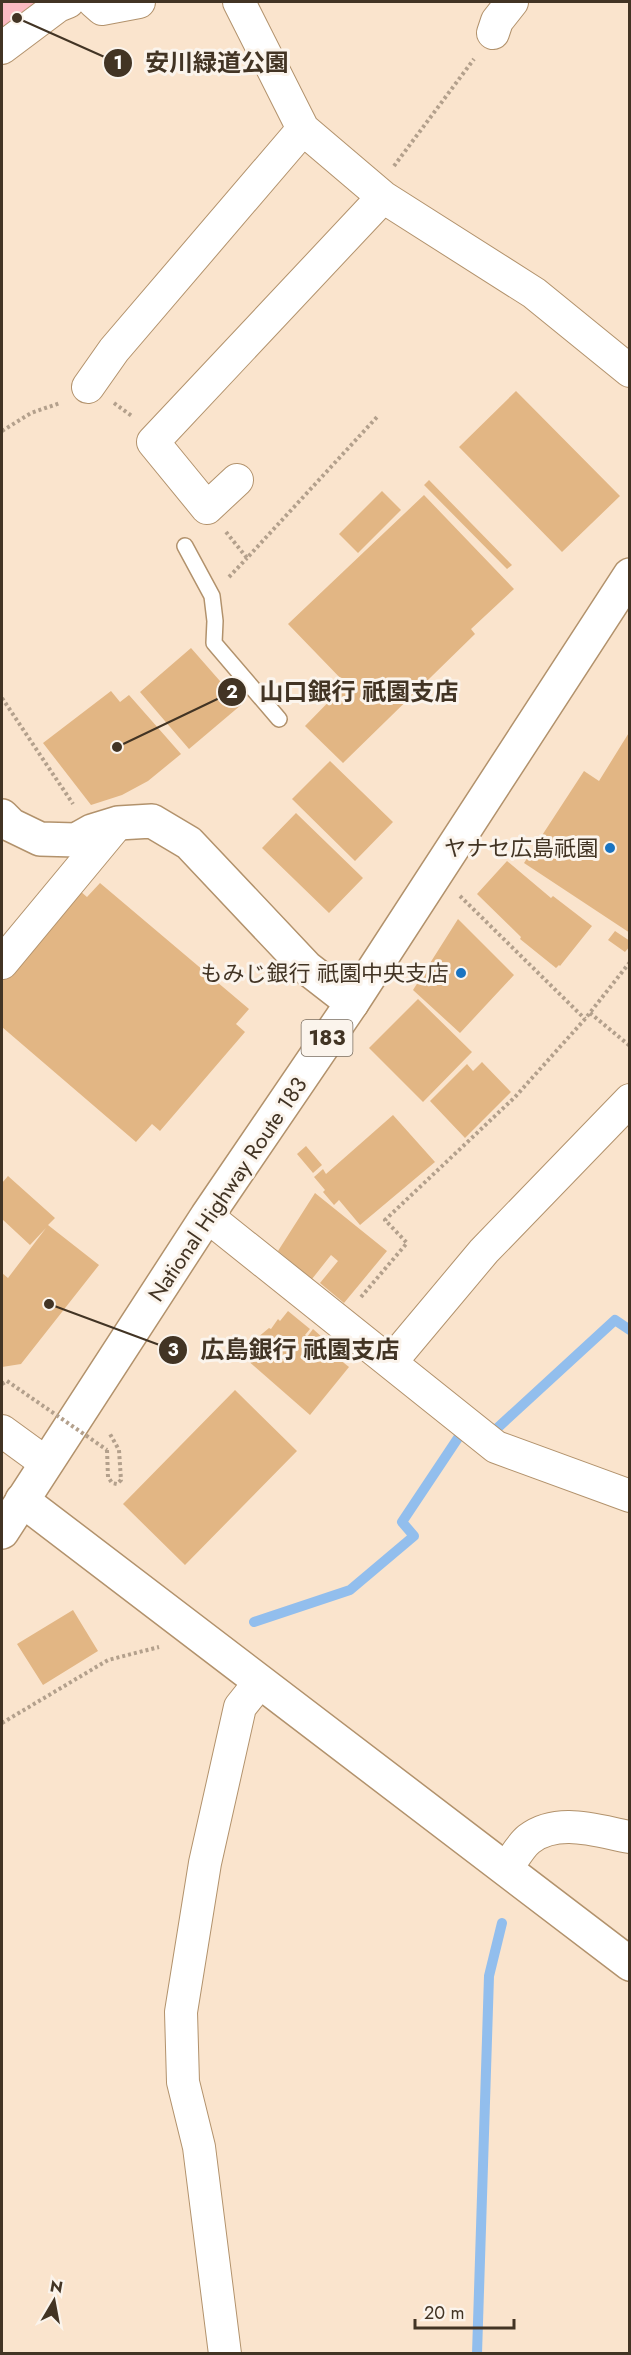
<svg xmlns="http://www.w3.org/2000/svg" width="631" height="2355" font-family="Jost,'Noto Sans JP',sans-serif">
<style>
.green{fill:#fbbac2}
.lines{fill:none;stroke-linecap:round;stroke-linejoin:round}
.stream{stroke:#92beed;stroke-width:10}
.building{fill:#e2b684}
.lane-casing{stroke:#b2926c;stroke-width:18}
.street-casing{stroke:#b2926c;stroke-width:34}
.secondary-casing{stroke:#b2926c;stroke-width:36}
.highway-casing{stroke:#b2926c;stroke-width:36}
.path{stroke:#b3a08c;stroke-width:4;stroke-dasharray:3 3;stroke-linecap:butt}
.lane{stroke:#fff;stroke-width:15}
.street{stroke:#fff;stroke-width:32}
.secondary{stroke:#fff;stroke-width:33}
.highway{stroke:#fff;stroke-width:33}
.path-bridge{stroke:#b3a08c;stroke-width:4;stroke-dasharray:3 3;stroke-linecap:butt}
.poi-dot{fill:#1a74c1;stroke:#fbf4ec;stroke-width:2}
.labels{text-anchor:middle;dominant-baseline:central;stroke-width:6;stroke-linejoin:round;paint-order:stroke}
.shield{fill:#fbf4ec;stroke:#7a6e60;stroke-width:1.5}
.shield-label{font-size:21px;font-weight:bold;fill:#423424}
.poi-label{font-size:22px;fill:#423424;stroke:#fbf4ec;text-anchor:end}
.street-label{font-size:22px;fill:#423424;stroke:#fbf4ec}
.leader{fill:none;stroke:#423424;stroke-width:2}
.callout-dot{fill:#423424;stroke:#fbf4ec;stroke-width:2}
.mark-label{font-size:18px;text-anchor:middle;font-weight:bold;fill:#fff}
.callout-label{font-size:24px;text-anchor:middle;font-weight:bold;fill:#423424;stroke:#fbf4ec;stroke-width:6;stroke-linejoin:round;paint-order:stroke}
</style>
<rect width="100%" height="100%" fill="#fae4cd"/>
<path class="green" d="M2,2H63L2,35Z"/>
<g class="lines">
<path class="stream" d="M493,1432L615,1320L630,1330
M254,1622L350,1590L414,1536L402,1522L460,1435
M477,2354L489,1976L502,1923"/>
</g>
<path class="building" d="M516,391L620,496L562,552L459,447Z
M429,480L512,565L507,569L424,485Z
M382,491L401,510L358,553L339,534Z
M424,495L514,589L471,629L475,634L343,763L305,726L346,684L288,624Z
M191,648L241,705L189,749L140,692Z
M111,691L120,702L129,695L181,754L148,781L122,795L91,805L43,743Z
M630,731V933L524,863L584,771L599,781Z
M330,761L393,822L355,861L292,799Z
M296,813L363,878L329,913L262,848Z
M507,861L551,898L553,896L592,926L560,966L559,965L556,968L520,939L521,937L477,894Z
M65,878L87,897L100,883L249,1009L236,1024L245,1032L160,1131L152,1124L136,1142L2,1027V952Z
M458,919L514,975L460,1033L413,990Z
M615,931L630,941V946L625,952L608,940Z
M418,999L472,1052L423,1102L369,1048Z
M482,1062L511,1092L465,1138L430,1101L467,1064L473,1071Z
M393,1115L435,1162L360,1225L339,1200L334,1205L323,1192L325,1190L314,1177L323,1169L326,1174Z
M306,1146L322,1165L313,1173L297,1154Z
M8,1176L55,1218L48,1225L99,1265L21,1364L2,1367V1273L8,1278L46,1228L30,1245L2,1219V1183Z
M315,1193L387,1251L344,1303L320,1283L338,1261L331,1255L312,1279L278,1251Z
M288,1311L310,1329L305,1335L307,1337L313,1329L323,1338L319,1343L349,1367L310,1415L239,1353L269,1328L271,1329L278,1319L280,1321Z
M235,1390L297,1451L185,1565L123,1504Z
M73,1610L98,1651L43,1685L17,1644Z"/>
<g class="lines">
<g class="lane-casing">
<path id="lane" d="M185,546L212,596L215,621L214,643L279,719"/>
</g>
<g class="street-casing">
<path id="street" d="M94,2L102,9L139,2
M239,2L303,129L383,197L534,293L630,371
M493,33L497,21L512,2
M2,48L58,6L68,2
M88,387L114,350L303,129
M237,480L207,508L153,442L383,197
M2,963L118,823
M207,1216L496,1447L630,1496
M391,1362L484,1251L630,1100
M2,1431L46,1463
M506,1869C513,1860 520,1846 529,1839C558,1817 597,1831 630,1837
M225,2354L199,2147L183,2082L181,2012L205,1863L240,1707L260,1682"/>
</g>
<g class="secondary-casing">
<path id="secondary" d="M2,816L11,825L40,839L76,840L92,831L118,823L152,821L189,843L307,968L352,1003
M22,1500L630,1964"/>
</g>
<g class="highway-casing">
<path id="highway" d="M2,1532L207,1216L352,1003L630,575"/>
</g>
<path class="path" d="M394,166L474,59
M114,403L132,416
M2,431L31,413L60,403
M226,532L247,558L377,417
M229,577L247,558
M2,698L73,804
M460,896L585,1019
M590,1013L630,1046
M361,1297L407,1243L385,1220L515,1097L585,1019L630,962
M2,1384L7,1381
M107,1450L108,1477L112,1483L117,1484L121,1480L119,1450L110,1434
M2,1723L108,1660L159,1647"/>
<use href="#lane" class="lane"/>
<use href="#street" class="street"/>
<use href="#secondary" class="secondary"/>
<use href="#highway" class="highway"/>
<path class="path-bridge" d="M7,1381L107,1450"/>
</g>
<g class="poi-dot">
<circle cx="610" cy="848" r="6"/>
<circle cx="461" cy="973" r="6"/>
</g>
<g class="labels">
<rect class="shield" x="301.5" y="1020" width="51" height="36" rx="4.5"/>
<g class="shield-label">
<text x="327" y="1038">183</text>
</g>
<g class="poi-label">
<text x="598" y="848">ヤナセ広島祇園</text>
<text x="449" y="973">もみじ銀行 祇園中央支店</text>
</g>
<g class="street-label">
<text transform="translate(227 1189) rotate(-56)">National Highway Route 183</text>
</g>
</g>
<path class="leader" d="M17 18L118 63M117 747L232 692M49 1304L173 1350"/>
<g class="callout-dot">
<circle cx="17" cy="18" r="6"/>
<circle cx="117" cy="747" r="6"/>
<circle cx="49" cy="1304" r="6"/>
<circle cx="118" cy="63" r="15"/>
<circle cx="232" cy="692" r="15"/>
<circle cx="173" cy="1350" r="15"/>
</g>
<g class="mark-label">
<text x="118" y="69">1</text>
<text x="232" y="698">2</text>
<text x="173" y="1356">3</text>
</g>
<g class="callout-label">
<text x="217" y="71">安川緑道公園</text>
<text x="359" y="700">山口銀行 祇園支店</text>
<text x="300" y="1358">広島銀行 祇園支店</text>
</g>
<rect width="631" height="2355" fill="none" stroke="#423424" stroke-width="6"/>
<g transform="translate(54 2301) rotate(10)" stroke="#fbf4ec" stroke-width="4.5" paint-order="stroke">
<path d="M0-4.5L10 22L0 15L-10 22Z" fill="#423424"/>
<text y="-9" font-size="16" font-weight="bold" text-anchor="middle" fill="#423424">N</text>
</g>
<path d="M415 2319v9h99v-9" fill="none" stroke="#423424" stroke-width="3"/>
<text x="424" y="2319" font-size="18" fill="#423424" stroke="#fbf4ec" stroke-width="4.5" paint-order="stroke">20 m</text>
</svg>
